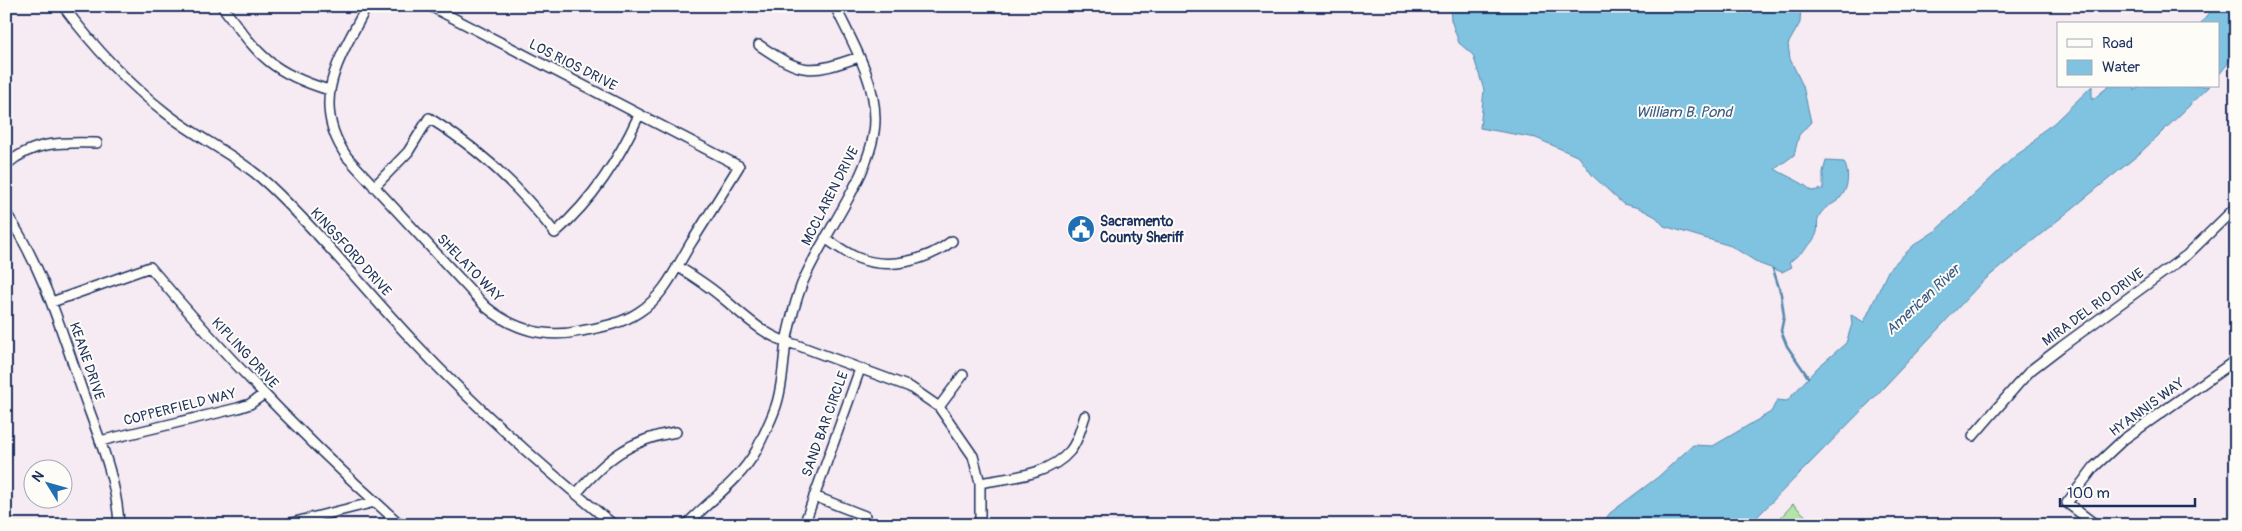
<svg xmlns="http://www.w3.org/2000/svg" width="2242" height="531" font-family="Pangolin,sans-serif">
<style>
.green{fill:#b2e5a6;stroke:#668a82}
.water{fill:#7fc3e0;stroke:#5788ac}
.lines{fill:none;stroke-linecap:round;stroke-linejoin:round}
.stream{stroke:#5788ac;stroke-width:2.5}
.minor-casing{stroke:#1b2f5e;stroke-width:12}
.minor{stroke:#fdfcf7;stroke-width:9}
.labels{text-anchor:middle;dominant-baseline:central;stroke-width:4;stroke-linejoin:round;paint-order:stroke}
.street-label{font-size:14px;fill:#1b2f5e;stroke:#fdfcf7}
.poi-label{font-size:14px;font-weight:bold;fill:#1b2f5e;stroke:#fdfcf7;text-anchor:start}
.water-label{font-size:15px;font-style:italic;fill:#395b85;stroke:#fdfcf7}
</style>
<rect width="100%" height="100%" fill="#f6eaf3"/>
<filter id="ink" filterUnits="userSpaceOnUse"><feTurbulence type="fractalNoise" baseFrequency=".02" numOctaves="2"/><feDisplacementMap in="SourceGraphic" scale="10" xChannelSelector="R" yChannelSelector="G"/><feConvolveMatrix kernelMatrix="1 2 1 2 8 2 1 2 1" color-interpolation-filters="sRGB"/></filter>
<g filter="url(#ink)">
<path class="green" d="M1793,504L1815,525H1774Z"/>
<path class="water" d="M1450,6H1801L1800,23L1788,44L1790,59L1803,86L1811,122L1799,135L1794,155L1775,169C1789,178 1800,180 1812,191L1823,189V172L1826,161L1844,162C1850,174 1849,191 1837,201C1829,207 1826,205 1819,216C1816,222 1819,229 1816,235C1810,248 1799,253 1789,263L1792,267L1782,272L1760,264L1731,246L1664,226L1656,217L1639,208L1623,204L1593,176L1579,157L1536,138L1480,128L1484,90L1473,55L1459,43L1451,20Z
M2216,6H2236V53L2218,76V24H2200Z
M2092,86V100L2109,86H2135V91L2140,86H2210L2138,155L1982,282L1871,401L1749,525H1601L1610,513L1658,477L1693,445L1713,446L1771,412L1777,400L1787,401L1817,368L1846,343L1852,324L1851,315L1864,322L1889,269L1914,245L1935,231L2015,156L2031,145L2040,133L2054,123Z"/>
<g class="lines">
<path class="stream" d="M1773,269L1781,294L1784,316L1781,331L1787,346L1808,377"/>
<g class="minor-casing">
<path id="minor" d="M63,6C93,46 126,82 166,113C199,139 238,156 269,185C321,234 365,290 414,342C476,408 543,468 614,525
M222,6C258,54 269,72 329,90
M367,6C340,58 308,101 347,157L486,307C514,330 545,339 581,331C602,327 621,324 639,312C664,296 676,268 691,243C707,218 723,192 739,166L430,6
M759,45C803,75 810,74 859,57
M6,165C33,141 63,142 97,143
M374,187L408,152L429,118C480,149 519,186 555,233C593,199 618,161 639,115
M6,213C44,269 62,333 84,396C99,438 117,480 119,525
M825,238C835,245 846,253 858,258C888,270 927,261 952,241
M677,266C691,275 706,284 719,295C744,315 765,338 797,345L910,387L939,407L973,456L980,483V525
M52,302L150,267C227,359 311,445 401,525
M939,407L963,375
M1973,436L2018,384L2031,370L2061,347L2187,255L2236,207
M100,441L238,408L250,404L264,394
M980,483C1010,477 1049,476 1070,451C1078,442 1081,427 1085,416
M576,494C605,460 630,439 676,432
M814,496L865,516
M283,525L375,502
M686,525C710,500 739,481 756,451C763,436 771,421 776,406C783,385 783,364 786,342C790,323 795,302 802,284C822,234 875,172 875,119C875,79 852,42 835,6
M804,525L860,369
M2096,525L2067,503L2094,467L2124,439L2236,360"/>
</g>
<use href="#minor" class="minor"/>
</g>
</g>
<defs>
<g id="civic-disc" transform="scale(1.4375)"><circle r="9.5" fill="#1f6fb2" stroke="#fdfcf7"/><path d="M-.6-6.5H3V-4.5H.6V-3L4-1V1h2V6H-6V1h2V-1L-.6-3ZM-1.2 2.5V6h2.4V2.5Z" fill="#fff"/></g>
</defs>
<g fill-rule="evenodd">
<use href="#civic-disc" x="1081" y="229"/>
</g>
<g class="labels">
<g class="street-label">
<text transform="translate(573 65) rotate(27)">LOS RIOS DRIVE</text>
<text transform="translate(830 196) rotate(-63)">MCCLAREN DRIVE</text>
<text transform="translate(351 252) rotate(48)">KINGSFORD DRIVE</text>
<text transform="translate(470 268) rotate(46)">SHELATO WAY</text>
<text transform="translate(2093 307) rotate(-36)">MIRA DEL RIO DRIVE</text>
<text transform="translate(245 353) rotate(47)">KIPLING DRIVE</text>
<text transform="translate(87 361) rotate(71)">KEANE DRIVE</text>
<text transform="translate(180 407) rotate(-14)">COPPERFIELD WAY</text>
<text transform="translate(2147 407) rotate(-36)">HYANNIS WAY</text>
<text transform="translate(825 424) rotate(-70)">SAND BAR CIRCLE</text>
</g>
<g class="poi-label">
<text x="1100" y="221">Sacramento<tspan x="1100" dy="16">County Sheriff</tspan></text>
</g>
<g class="water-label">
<text x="1684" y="112">William B. Pond</text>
<text transform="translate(1923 300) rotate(-43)">American River</text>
</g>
</g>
<rect width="2242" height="531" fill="none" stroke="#fdfcf7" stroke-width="25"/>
<rect x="12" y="12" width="2217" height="506" fill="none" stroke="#1b2f5e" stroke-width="2" filter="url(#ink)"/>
<rect x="2057" y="22" width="162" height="65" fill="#fdfcf7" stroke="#a3aaba"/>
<rect x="2067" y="39" width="25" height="8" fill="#fdfcf7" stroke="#a3aaba"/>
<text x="2102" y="48" font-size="15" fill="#1b2f5e">Road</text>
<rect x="2067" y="60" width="25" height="15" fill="#7fc3e0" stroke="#a3aaba"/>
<text x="2102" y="72" font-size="15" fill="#1b2f5e">Water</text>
<g transform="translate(48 484) rotate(307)"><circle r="24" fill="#fdfcf7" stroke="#a3aaba"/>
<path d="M0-4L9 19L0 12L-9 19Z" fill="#1f6fb2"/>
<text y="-8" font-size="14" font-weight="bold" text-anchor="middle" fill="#1b2f5e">N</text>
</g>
<path d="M2060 498v8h135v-8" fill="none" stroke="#1b2f5e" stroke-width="2.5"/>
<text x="2067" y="498" font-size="15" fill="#1b2f5e" stroke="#fdfcf7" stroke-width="4" paint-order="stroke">100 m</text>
</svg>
